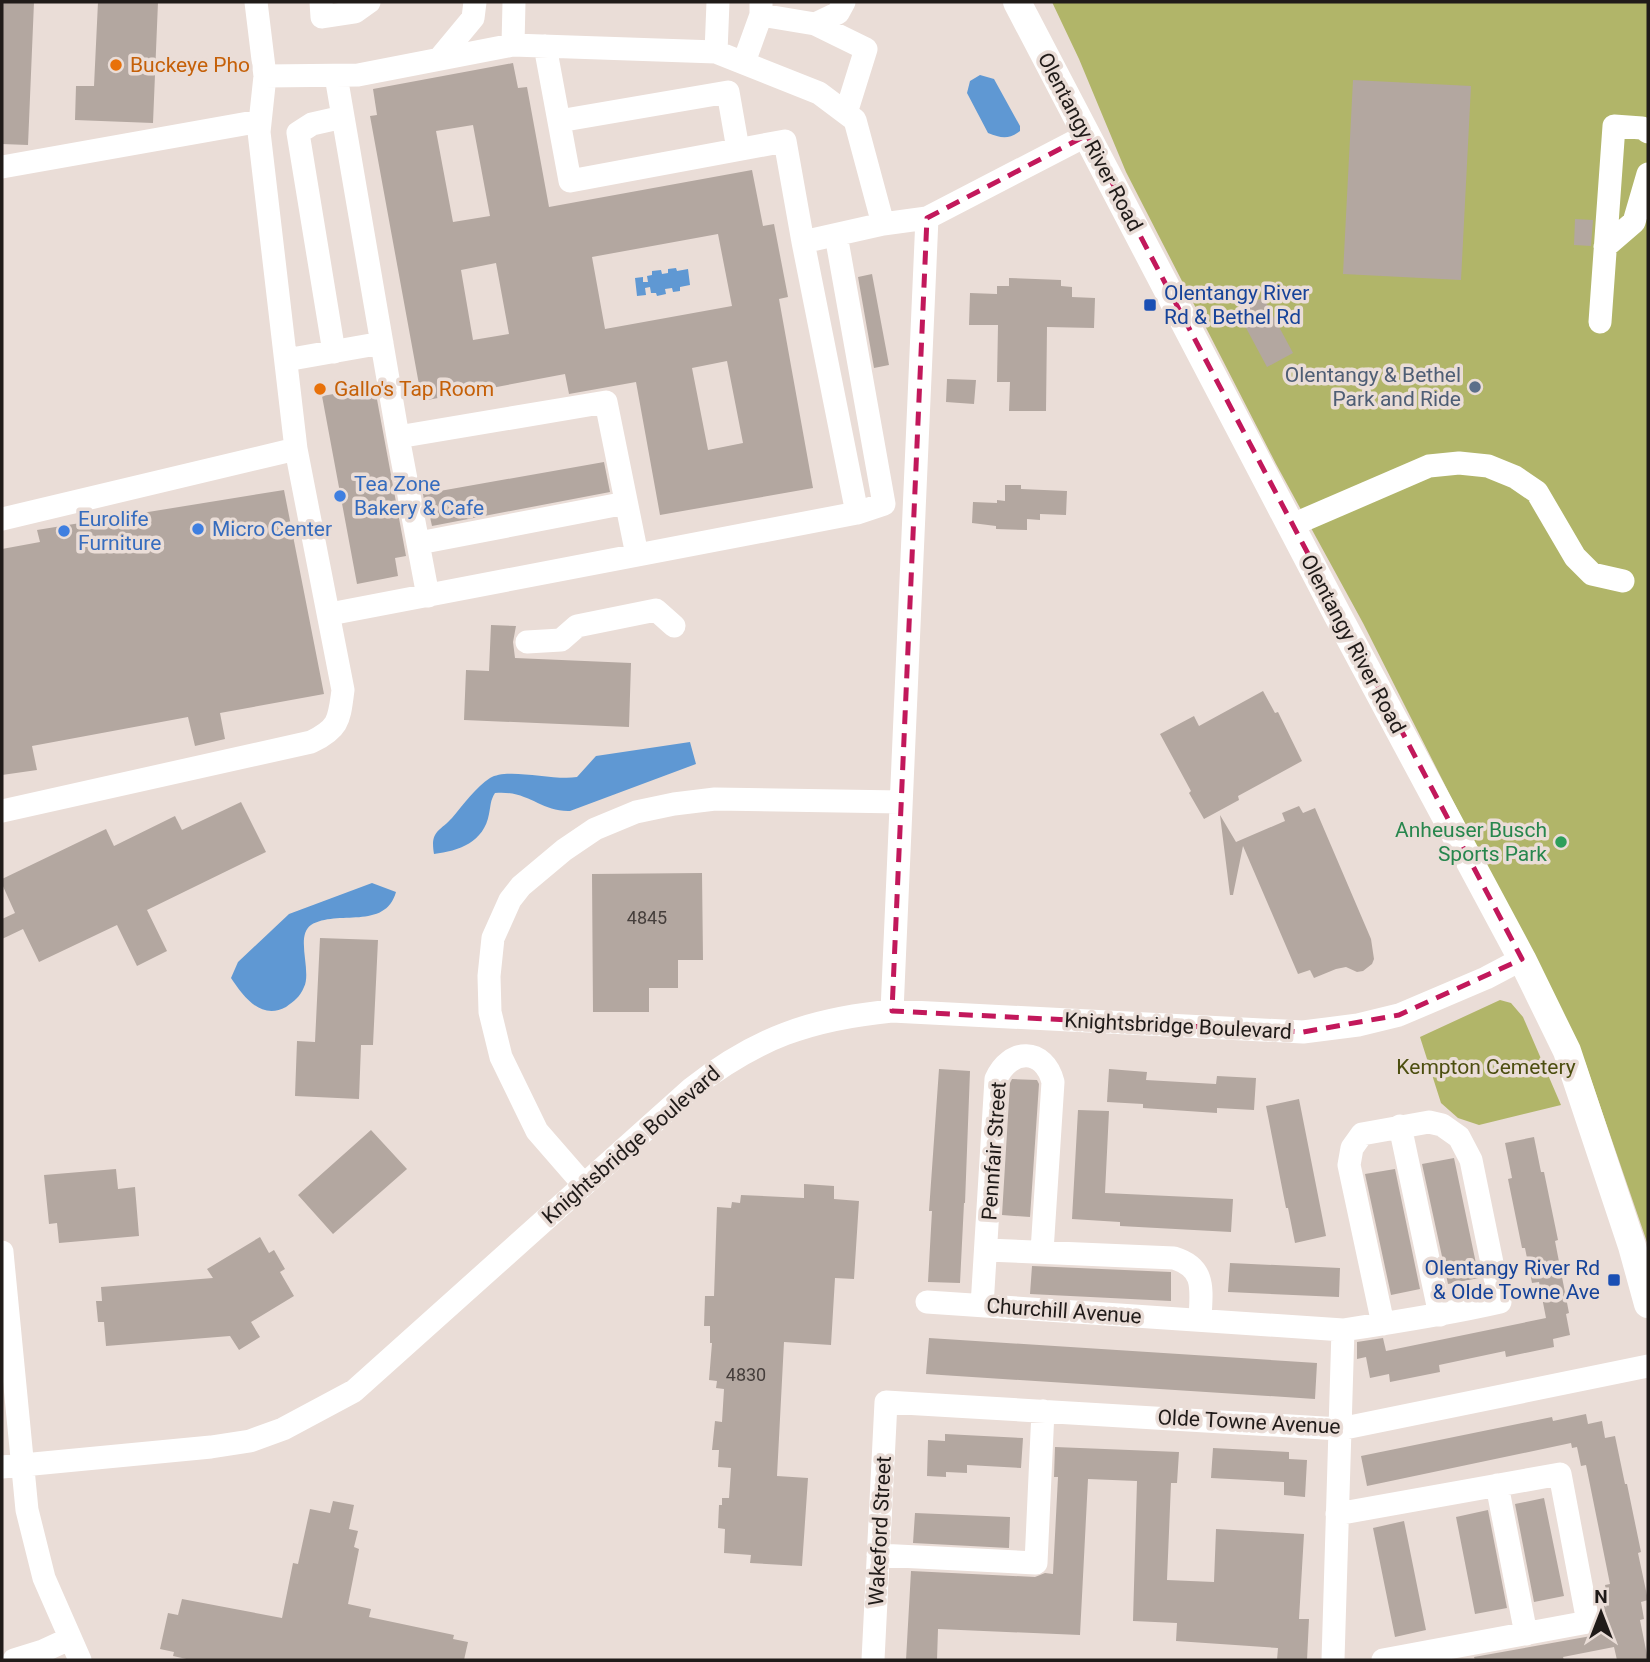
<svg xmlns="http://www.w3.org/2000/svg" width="1650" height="1662" font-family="Roboto,sans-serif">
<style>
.green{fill:#b1b569}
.water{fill:#5f98d3}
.building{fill:#b3a7a0;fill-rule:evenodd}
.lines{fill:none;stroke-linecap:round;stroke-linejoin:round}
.minor{stroke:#fff;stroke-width:23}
.major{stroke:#fff;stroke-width:28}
.marked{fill:none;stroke:#c2185b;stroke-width:5;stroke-dasharray:14 9;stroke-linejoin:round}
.food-dot{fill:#e8710a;stroke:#eaddd7;stroke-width:2.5}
.transit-dot{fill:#1a4fb4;stroke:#eaddd7;stroke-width:2.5}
.service-dot{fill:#5c6f8a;stroke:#eaddd7;stroke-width:2.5}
.shop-dot{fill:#3f7fe0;stroke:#eaddd7;stroke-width:2.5}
.leisure-dot{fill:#2e9e5b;stroke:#eaddd7;stroke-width:2.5}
.labels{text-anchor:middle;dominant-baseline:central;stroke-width:7;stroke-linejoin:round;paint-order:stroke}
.number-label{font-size:18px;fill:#453e3b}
.food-label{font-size:21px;fill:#c56008;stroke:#eaddd7;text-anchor:start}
.street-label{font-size:21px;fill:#201b19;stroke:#eaddd7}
.transit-label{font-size:21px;fill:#164399;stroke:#eaddd7;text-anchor:start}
.service-label{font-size:21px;fill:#4e5e75;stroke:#eaddd7;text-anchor:end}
.shop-label{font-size:21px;fill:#366cbe;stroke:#eaddd7;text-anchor:start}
.leisure-label{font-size:21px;fill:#27864d;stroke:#eaddd7;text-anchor:end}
.park-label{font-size:21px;fill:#4c4e0f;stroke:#eaddd7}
</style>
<rect width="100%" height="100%" fill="#eaddd7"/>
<path class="green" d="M1052,2H1648V1245L1585,1062L1363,623L1276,464L1126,172L1079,59Z
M1500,1000L1511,1003L1523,1017L1561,1105L1479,1125L1458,1118L1441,1103L1420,1037Z"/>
<path class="water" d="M980,75L994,79L1020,126V131C1008,140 1001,138 988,133L967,93L970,81Z
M676,268L677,271L688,269L690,285L680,287V291L673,292L672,288L665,289L666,294L657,296L656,293H651L650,287L645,288L646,295L637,296L635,278L643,277V282H648L647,276L652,275V271L661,270L662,274L668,273V269Z
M690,742L696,764L570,811C540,812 529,790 495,793C490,801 491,805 489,814C484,842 459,851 434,854C430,831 439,832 452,818C463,805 476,787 490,778C508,767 553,781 577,777L596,756Z
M372,883L396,892C385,931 337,909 311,925C295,936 312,971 304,987C300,997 294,1001 286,1007C261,1021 243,996 231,978L238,962L289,914Z"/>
<path class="building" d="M2,2H34L28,145L2,144Z
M98,2H158L153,123L75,120L76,86H94Z
M513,63L518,88L527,87L549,207L752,170L763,226L774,224L788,297L779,299L813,488L660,515L636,382L569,394L565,374L422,401L370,116L377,115L373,89ZM473,125L490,216L453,222L436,131ZM718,234L732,306L605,329L592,257ZM496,263L509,334L473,340L461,270ZM727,361L743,443L708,450L692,368Z
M1353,80L1471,86L1461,280L1343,274Z
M1575,219L1593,220L1591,246L1574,245Z
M872,274L889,365L874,368L858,277Z
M1009,278L1061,280V286L1072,287V297L1095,298L1094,328L1047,327L1046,411H1009L1010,382H997L998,325H969L970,293L997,294V286H1009Z
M1263,297L1293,353L1267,367L1237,311Z
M947,379L976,380L974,404L946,402Z
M363,389L364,396L376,394L406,556L395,558L398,576L357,584L322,396Z
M604,462L610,492L432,526L430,517H427L423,494Z
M1005,485H1021V489L1067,491L1066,515L1040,514V520L1027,519V530L996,529V526L972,523L973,502L997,503V500L1005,501Z
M284,490L324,694L220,713L225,739L195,746L188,717L32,746L37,770L2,775V549L40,542L37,530Z
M491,625L516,626L513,642L515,658L631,663L629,727L464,720L466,670L489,671Z
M1263,691L1275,713L1278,712L1302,761L1238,796L1239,800L1204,819L1189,793L1191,791L1160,734L1194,716L1199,726Z
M241,802L266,852L147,910L167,951L137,966L117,925L39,962L23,929L2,939V919L15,913L2,884V879L106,829L114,846L175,816L182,830Z
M1299,806L1303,813L1315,808L1371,939L1374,959L1372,964L1363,971L1357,972L1346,967L1336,969L1314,978L1310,970L1298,974L1243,846L1233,895H1230L1220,815L1236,842L1285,821L1282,813Z
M702,873L703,960H678V988H649V1012H593L592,874Z
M320,938L378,940L373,1045H361L359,1099L295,1096L297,1041L315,1042Z
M939,1069L970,1071L965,1203H964L960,1283L928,1282L932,1211H929Z
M1109,1069L1147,1072L1146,1080L1216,1084L1217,1076L1256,1078L1254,1110L1217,1108V1113L1143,1108V1104L1107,1102Z
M1012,1079L1037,1080L1039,1084L1030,1217L1002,1215L1010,1083Z
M1299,1099L1326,1236L1295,1243L1288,1208H1286L1266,1106Z
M1078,1110L1109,1111L1105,1193L1233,1199L1231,1232L1120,1226V1222L1072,1219Z
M371,1130L407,1169L333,1234L298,1195Z
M1534,1137L1541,1172H1544L1558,1240L1555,1241L1569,1313L1566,1314L1570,1335L1553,1339L1554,1347L1506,1357L1505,1351L1439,1365L1440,1372L1390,1382L1389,1374L1370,1378L1366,1357L1357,1359V1342L1383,1338L1386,1351L1546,1318L1539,1282L1532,1283L1525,1248H1522L1508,1179L1512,1178L1505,1143Z
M1454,1158L1479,1278L1448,1284L1422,1164Z
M116,1169L118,1189L135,1187L139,1236L59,1243L57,1223L49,1224L44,1175Z
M1395,1169L1420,1289L1391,1295L1365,1174Z
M804,1184L834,1186V1199L859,1201L854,1279L835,1278L831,1345L784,1342L777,1476L808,1478L802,1566L750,1563L751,1555L724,1553L725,1529L718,1528L719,1505H722V1498H729L731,1468L718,1467L719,1450H712L715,1421L722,1422L724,1389L716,1388L717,1381L709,1380L712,1343H710V1326H704L705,1296H714L717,1207L731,1208L732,1202L740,1203L741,1195L804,1198Z
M260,1237L269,1253L274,1250L285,1269L280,1272L294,1296L251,1322L260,1337L239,1350L230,1336L106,1346L104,1322H98L96,1301H102L101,1287L213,1278L207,1269Z
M1230,1263L1340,1268L1339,1297L1228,1292Z
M1032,1266L1171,1272V1301L1030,1294Z
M929,1338L1317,1363L1315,1399L926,1374Z
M1586,1414L1588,1424L1602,1421L1605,1438L1615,1436L1625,1484H1627L1641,1552L1638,1553L1648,1600L1641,1602L1644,1619L1640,1620L1648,1660H1617L1614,1647L1563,1657L1564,1660H1475L1474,1657L1591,1636L1601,1627L1608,1626L1604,1606L1609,1605L1605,1585L1610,1584L1586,1465L1581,1466L1577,1447L1572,1448L1571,1443L1367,1486L1361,1456L1552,1417L1553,1421Z
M945,1434L1023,1438L1021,1468L967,1465V1473L946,1472V1477L927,1476L928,1440L945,1441Z
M1055,1447L1179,1452L1177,1483H1171L1167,1580L1214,1582L1216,1529L1304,1534L1299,1619H1309L1307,1660H1277L1278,1648L1176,1641L1177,1623L1133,1621L1137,1481L1088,1479L1080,1635L938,1629L937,1660H906L911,1571L1035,1577L1045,1573L1053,1574L1058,1477H1054Z
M1213,1448L1289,1452V1459L1307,1460L1305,1497L1284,1495V1482L1211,1478Z
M1544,1498L1564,1596L1534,1602L1515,1504Z
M333,1501L354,1505L349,1529L358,1531L354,1547L359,1549L348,1604L371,1609L369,1617L454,1635L453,1639L468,1642L464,1660H191L173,1656L174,1652L160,1649L168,1613L178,1615L182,1599L282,1618L293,1563L298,1564L310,1509L330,1513Z
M1488,1510L1507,1608L1475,1614L1456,1517Z
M915,1513L1010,1517L1009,1548L913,1543Z
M1404,1521L1426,1630L1395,1637L1373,1528Z"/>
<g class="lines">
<path class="minor" d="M321,2L322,17L355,12L369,2
M761,15L815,24L866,49L846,113
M815,24L838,13L844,2
M513,45L514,2
M545,46L570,181L785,141L803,242
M716,52L718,2
M439,59L473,18L475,2
M744,62L761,15V2
M265,76L358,75L513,45L716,52L819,93L855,120L883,224L927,218L1087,135
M336,76L398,437L606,402L637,555
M559,121L728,92L738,149
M2,167L260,121
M836,235L884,504L857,513
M1605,247L1634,222L1648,174
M1600,322L1614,126L1642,128L1648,132
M334,352L298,133L312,124L343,117
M286,360L382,343
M398,437L428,596
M2,519L296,449
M1290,526L1429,466L1459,463L1488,466L1515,477L1537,492L1575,557L1592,574L1623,581
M419,543L626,503
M330,614L857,513L803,242L883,224
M527,642L561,640L577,626L656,610L674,626
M2,811L311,742C340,728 339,719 343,690L296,449L259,132L265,76L256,2
M892,1011L927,218
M1400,1126L1440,1315
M584,1185L537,1131L501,1057L490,1012L489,976L493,938L510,900L521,886L564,850L595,829L636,812L674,804L715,799L901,802
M987,1250L1174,1258C1207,1268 1201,1291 1200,1320
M2,1252L27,1510L44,1578L80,1660
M927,1302L1343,1330C1396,1322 1448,1314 1500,1302L1471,1160L1459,1137L1442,1125L1429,1122L1362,1134L1352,1148L1349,1165L1383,1324
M982,1306L996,1079C1010,1048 1044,1047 1053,1082L1042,1251
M2,1467L211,1447L250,1441L283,1429L354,1391L691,1089C756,1038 810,1019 892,1011L1303,1032L1358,1025L1399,1015L1486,978L1522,959
M1497,1485L1526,1634
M1337,1514L1560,1474L1588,1622L1383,1660
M878,1555L1036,1563L1043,1411
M14,1660L43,1651L69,1639
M873,1660L886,1402L1340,1429L1648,1366
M1333,1660L1343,1330"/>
<path class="major" d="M1017,2L1337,614L1522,959L1567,1051L1632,1246L1648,1304"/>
</g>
<path class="marked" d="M1087,135L1522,959L1399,1015L1303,1032L892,1011L927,218Z"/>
<g class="food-dot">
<circle cx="116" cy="65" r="7"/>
<circle cx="320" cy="389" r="7"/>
</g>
<g class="transit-dot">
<rect x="1143" y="298" width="14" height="14" rx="3.5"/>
<rect x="1607" y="1273" width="14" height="14" rx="3.5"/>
</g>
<circle class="service-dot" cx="1475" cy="387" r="7"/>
<g class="shop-dot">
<circle cx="340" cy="496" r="7"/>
<circle cx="198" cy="529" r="7"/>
<circle cx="64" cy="531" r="7"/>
</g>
<circle class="leisure-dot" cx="1561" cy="842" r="7"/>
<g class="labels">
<g class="number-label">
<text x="647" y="917">4845</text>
<text x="746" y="1374">4830</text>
</g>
<g class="food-label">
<text x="130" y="65">Buckeye Pho</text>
<text x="334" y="389">Gallo's Tap Room</text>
</g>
<g class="street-label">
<text transform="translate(1090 142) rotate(62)">Olentangy River Road</text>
<text transform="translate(1353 644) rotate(62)">Olentangy River Road</text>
<text transform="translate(1178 1026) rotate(3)">Knightsbridge Boulevard</text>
<text transform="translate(631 1145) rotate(-41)">Knightsbridge Boulevard</text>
<text transform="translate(994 1151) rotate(-86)">Pennfair Street</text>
<text transform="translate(1064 1311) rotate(4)">Churchill Avenue</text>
<text transform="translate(1249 1422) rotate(3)">Olde Towne Avenue</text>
<text transform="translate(880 1531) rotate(-87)">Wakeford Street</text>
</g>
<g class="transit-label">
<text x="1164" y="293">Olentangy River<tspan x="1164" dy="24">Rd &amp; Bethel Rd</tspan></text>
<text x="1600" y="1268" text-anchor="end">Olentangy River Rd<tspan x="1600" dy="24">&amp; Olde Towne Ave</tspan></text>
</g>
<g class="service-label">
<text x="1461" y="375">Olentangy &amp; Bethel<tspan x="1461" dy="24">Park and Ride</tspan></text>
</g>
<g class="shop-label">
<text x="354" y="484">Tea Zone<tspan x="354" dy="24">Bakery &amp; Cafe</tspan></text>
<text x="78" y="519">Eurolife<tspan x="78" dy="24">Furniture</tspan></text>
<text x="212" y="529">Micro Center</text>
</g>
<g class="leisure-label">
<text x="1547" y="830">Anheuser Busch<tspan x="1547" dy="24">Sports Park</tspan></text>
</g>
<g class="park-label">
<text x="1486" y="1067">Kempton Cemetery</text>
</g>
</g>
<rect width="1650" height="1662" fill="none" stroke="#201b19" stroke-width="7"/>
<g transform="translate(1601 1613)" stroke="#eaddd7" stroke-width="5" paint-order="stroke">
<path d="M0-5L12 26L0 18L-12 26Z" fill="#201b19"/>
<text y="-10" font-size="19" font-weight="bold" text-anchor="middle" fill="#201b19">N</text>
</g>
</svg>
